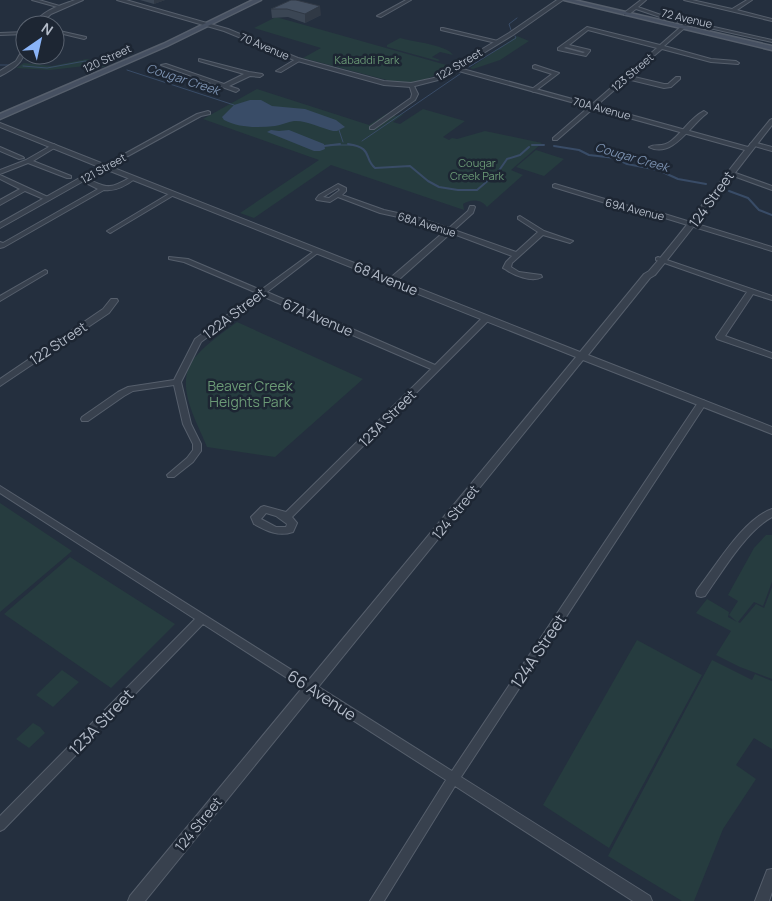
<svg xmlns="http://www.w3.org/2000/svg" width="772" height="901" font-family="Manrope,sans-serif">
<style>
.green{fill:#263c3f}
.water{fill:#394c67}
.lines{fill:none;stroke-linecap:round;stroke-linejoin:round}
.stream-far1{stroke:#394c67;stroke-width:1}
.stream{stroke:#394c67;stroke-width:2}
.minor-casing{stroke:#565f6c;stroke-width:2}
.tertiary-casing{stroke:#565f6c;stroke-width:2}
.secondary-casing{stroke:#565f6c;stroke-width:3}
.minor{fill:#38414e;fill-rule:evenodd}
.tertiary{fill:#38414e;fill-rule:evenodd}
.secondary{fill:#465061;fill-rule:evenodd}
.wall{fill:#3b4654}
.shaded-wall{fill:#303945}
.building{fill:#455162;stroke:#303945}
.labels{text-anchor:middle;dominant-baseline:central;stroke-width:5;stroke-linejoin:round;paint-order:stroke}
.far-street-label{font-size:11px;fill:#b4bcc9;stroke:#1d2633}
.far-park-label{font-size:11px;fill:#6b9a76;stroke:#1d2633}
.far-water-label{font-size:12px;font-style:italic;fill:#7c92b1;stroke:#1d2633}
.street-label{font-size:14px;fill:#b4bcc9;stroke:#1d2633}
.park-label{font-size:14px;fill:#6b9a76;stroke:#1d2633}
.near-street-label{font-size:16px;fill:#b4bcc9;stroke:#1d2633}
</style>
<rect width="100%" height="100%" fill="#242f3e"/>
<path class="green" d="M276,17L450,66C431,79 421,83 398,83L303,58L321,48L254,28Z
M517,36L529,41L500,60L473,69L470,68Z
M400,38C414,42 447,45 453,55L440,52L432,57L440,60L438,61L387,47V45Z
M87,59L108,64L104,67L85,66L50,70L16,68L24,63L52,66Z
M257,89L369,125L386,114L395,116L404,114L393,122L400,124L423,109L465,121L443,137L449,140L452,138L457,139L485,131L542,143L511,170L523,175L487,207C481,199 471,199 463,204L464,210L331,165L254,218L240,213L319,160L203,119Z
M536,150L564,159L544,176L516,167Z
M237,322L363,379L275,457L207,447C196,419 171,381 198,354C209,342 224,332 237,322Z
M0,503L72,551L0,612Z
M766,535H772V582L763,606L754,602L738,622L740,623L756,604L764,608L772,587V679L740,667L716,655L731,631L696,613L707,599L729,612L728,617L737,622L729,615L738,601L728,595L754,548Z
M70,557L175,624L111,688L4,614Z
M637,640L702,675L609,848L543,805Z
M712,660L752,680L755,674L772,681V749L754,738L736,765L756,779L723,829L694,901H682L608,856Z
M62,670L79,682L53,707L36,695Z
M33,723L40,727L45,733L29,748L16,739Z"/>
<path class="water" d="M250,100H261L272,106L305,109L336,120L345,127L337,131H333C321,128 306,120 294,121C288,122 281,125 275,126C258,128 240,128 224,120L222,117L234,105Z
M271,130L279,131L289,130L324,144L325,149L320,151H314L267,132Z"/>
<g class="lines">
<path class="stream-far1" d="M511,30L509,24L517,18
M0,65H10
M23,66L47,68L85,61L106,64
M469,67L516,38L515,36
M127,70L234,105
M339,130L343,142
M362,141L460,74
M330,145H354"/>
<path class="stream" d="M348,144C374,148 363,158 375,168L410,166L428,181L439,187L458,190H477L498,172L507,159L520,155L529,147
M532,145H544
M324,146L340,144
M554,146L579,150L589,155L615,158L627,164L658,170L678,179L706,184
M729,191L748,198L759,210L772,215"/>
<g class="minor-casing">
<path id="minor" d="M32,0H39L63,7L61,8Z
M406,0H411L381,17L377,16Z
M641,0H646L638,7L661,15L772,40V42L660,17L636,9L628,15H624V13Z
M684,0H692L732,9L747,0H752L737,10L772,19V21Z
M684,24L688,25L664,46L711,59L736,61L739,63L738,64L711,62L662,49L630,76L664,84H668L676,77H680V79L671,87L664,88L627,79L557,140H553V138L657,48L588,30L569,45L590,50V51L586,56L558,50V48L587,27L660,45ZM566,47L585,52L583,53L564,48Z
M443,28L498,41V42L496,43L441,30V28Z
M55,30L86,37V38L84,39L55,32Z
M25,32V34L0,35V33Z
M199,59L249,72L262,74L263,75L260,77L250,76L229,86L238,89L239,90L236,92L161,65L166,64L224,84L244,74L199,61Z
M296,59L301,60L281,72L276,71Z
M535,65L559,73L534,92L532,91V89L552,74L533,68V66Z
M409,84H413L418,94L415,100L374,129H370V127L411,98L412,94Z
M208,111L210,112V114L201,116L106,168L101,167L197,114Z
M704,111L707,113L706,114C690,126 672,159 649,147C656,143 662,148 671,141C683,132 690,118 704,111Z
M753,142L772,147V151L751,145L750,144Z
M54,144L57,146L56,147L33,161L71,176V178H67L28,163L0,174V170L26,160Z
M0,147L23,157L24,158L19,159L0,151Z
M730,171L772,186V190L728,174L727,173Z
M0,175L50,198L51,199L46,200L25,191L0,205V200L20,189L0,179Z
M82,177C107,186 105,192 131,177L136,178C127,185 116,192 104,190L4,247L0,248V242L3,243L98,189L80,180L79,179Z
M338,184L346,188V191L342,195L384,210L416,217L449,228L468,211L470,206H474L475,207L473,213L454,230L516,252L538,232L518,219V217L520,216L544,231L573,241L570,243L543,235L512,263L511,267L519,272L541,275L542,277C532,283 513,275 505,269L503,268L506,262L512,256L451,233L395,283H392L388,281L389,279L445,231L412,220L380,213L338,197L330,202L317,200L316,199L319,195ZM338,188L340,190L329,198L323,197Z
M555,184L625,205L658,212L772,247V251L655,215L622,208L553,187V185Z
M172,192L174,193V195L112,232L110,233L107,231Z
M317,249L319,250V252L267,292L435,365L484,316H487L491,318L292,517L297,523L293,532C278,537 267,531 254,524L251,517L261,507L264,506L286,512L431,369L262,296L201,342L181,382L191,424L201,444V451L193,462L174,477H168L167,475L187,458L193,450V444L183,424L174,385L133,391L124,396L88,421H82L81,419L82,417L118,392L128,387L174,380L195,339L257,293L184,262L169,259V257L188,259L261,290ZM266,513L276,516L287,524L286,527H276L261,519Z
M658,257L772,296V300L753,294L725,336L772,353V358L717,339L716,337L747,292L656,260V258Z
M45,270L47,271V273L0,301V296Z
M111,299H117L118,301L109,313L0,386V379L103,309Z
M702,400L705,401L706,403L705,405L461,777L650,896L652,901H633L455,786L384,901H370L446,780L203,624L4,829L0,831V816L195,619L0,493V486L452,771L699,401Z
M772,509V517C746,531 722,572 705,596L701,597L697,596L696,593L697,590C716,566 743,519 772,509Z
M772,869V892L769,901H755L767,870Z"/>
</g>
<g class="tertiary-casing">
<path id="tertiary" d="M75,0H83L51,14L39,25H33C43,10 59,6 75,0Z
M117,0H126L228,29L298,58L384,81L411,83L434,78L509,33L557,0H563L513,35L459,68L748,147L770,120L772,119V125C733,175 695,226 655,275L650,278L588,355L772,427V434L583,360L145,901H128L130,896L576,357L105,169L0,228V223L99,167L0,127V123L580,352L644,274L649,271C683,232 713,190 745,150L455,70L438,80L411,87L384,85L294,60L224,31Z
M25,48C25,62 12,70 0,76V71L16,61L23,49Z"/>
</g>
<g class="secondary-casing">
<path id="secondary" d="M253,0H261L167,46L0,119V114L163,44Z
M564,0H574L772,46V50Z"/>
</g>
<use href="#minor" class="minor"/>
<use href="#tertiary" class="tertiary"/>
<use href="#secondary" class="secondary"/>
</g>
<path class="wall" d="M140,0H165L154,4Z
M291,0L321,15L305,23L288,17L272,18L271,9Z"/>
<path class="shaded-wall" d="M154,0H165L154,4Z
M320,6L321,15L305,23V14Z"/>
<path class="building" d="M291,0H296L320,6L305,14L287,9H271Z"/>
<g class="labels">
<g class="far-street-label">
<text transform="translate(687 18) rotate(13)">72 Avenue</text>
<text transform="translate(265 46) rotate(23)">70 Avenue</text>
<text transform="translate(107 58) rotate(-25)">120 Street</text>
<text transform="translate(459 64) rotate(-31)">122 Street</text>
<text transform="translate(632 72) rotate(-41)">123 Street</text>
<text transform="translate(602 108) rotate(15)">70A Avenue</text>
<text transform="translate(103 168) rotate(-29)">121 Street</text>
<text transform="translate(635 209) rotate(14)">69A Avenue</text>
<text transform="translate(427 224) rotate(17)">68A Avenue</text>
</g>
<g class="far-park-label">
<text x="367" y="59">Kabaddi Park</text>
<text x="477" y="162">Cougar<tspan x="477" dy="13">Creek Park</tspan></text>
</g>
<g class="far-water-label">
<text transform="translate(183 79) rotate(18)">Cougar Creek</text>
<text transform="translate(632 157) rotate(16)">Cougar Creek</text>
</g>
<g class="street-label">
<text transform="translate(711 199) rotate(-54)">124 Street</text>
<text transform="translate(386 278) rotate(22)">68 Avenue</text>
<text transform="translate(234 313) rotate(-37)">122A Street</text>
<text transform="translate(318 317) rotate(23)">67A Avenue</text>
<text transform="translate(58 343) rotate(-34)">122 Street</text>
<text transform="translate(387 418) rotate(-45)">123A Street</text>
<text transform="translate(455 512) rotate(-51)">124 Street</text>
<text transform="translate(198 824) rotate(-51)">124 Street</text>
</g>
<g class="park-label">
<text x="250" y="385">Beaver Creek<tspan x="250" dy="16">Heights Park</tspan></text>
</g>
<g class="near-street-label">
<text transform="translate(538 651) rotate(-56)">124A Street</text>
<text transform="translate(322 695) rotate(33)">66 Avenue</text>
<text transform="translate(101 722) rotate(-46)">123A Street</text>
</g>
</g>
<g transform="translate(40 40) rotate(34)"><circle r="24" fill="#1d2633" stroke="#59626f"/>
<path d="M0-4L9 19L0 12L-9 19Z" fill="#8ab4f8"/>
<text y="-8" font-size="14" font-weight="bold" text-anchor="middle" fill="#b4bcc9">N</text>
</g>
</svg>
